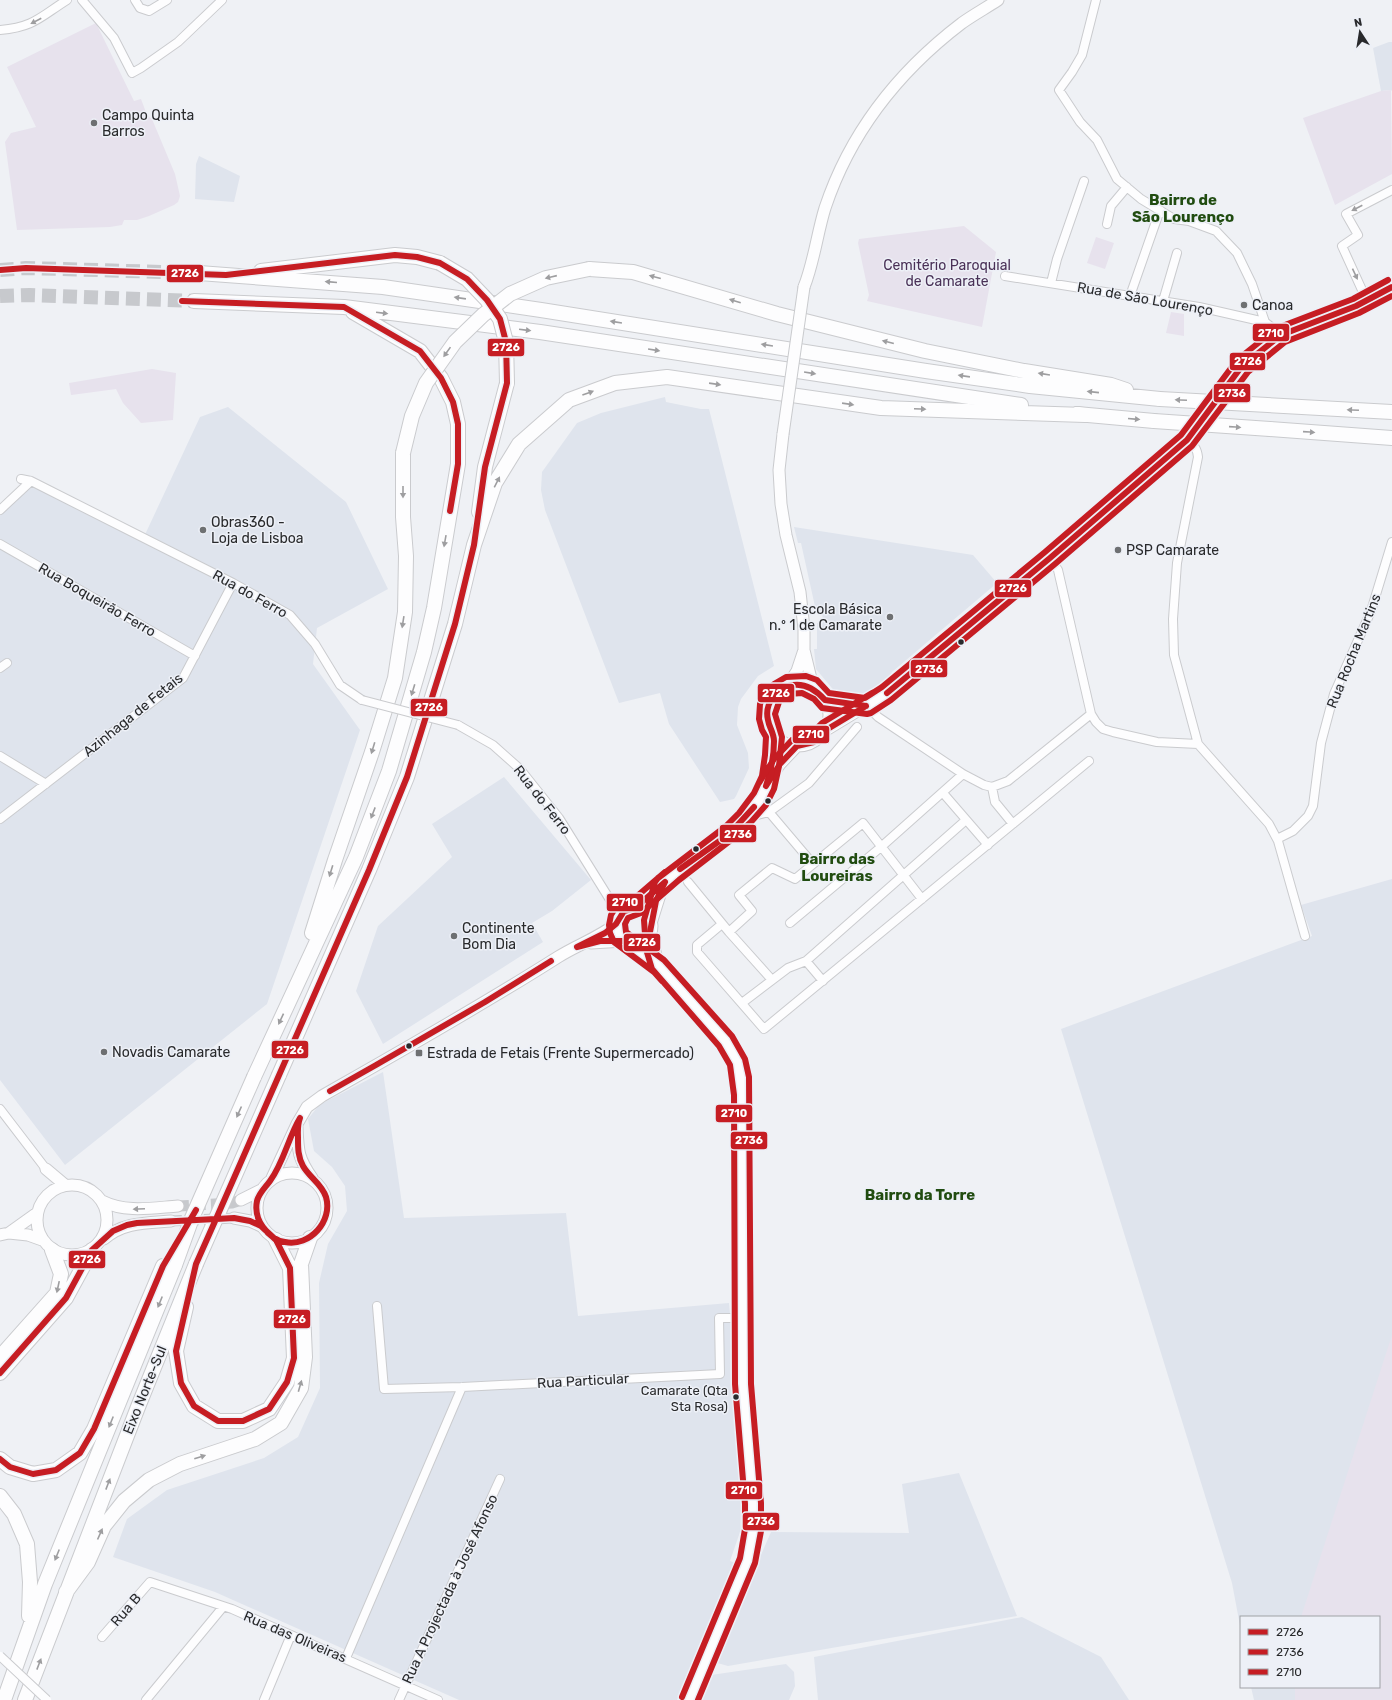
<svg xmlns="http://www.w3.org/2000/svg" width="1392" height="1700" font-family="Rubik,sans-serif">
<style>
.built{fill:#dfe4ed}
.green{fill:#e7e2ed}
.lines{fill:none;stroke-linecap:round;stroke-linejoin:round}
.tertiary-tunnel{stroke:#c7c9cd;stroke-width:11;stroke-dasharray:11 5.5;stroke-linecap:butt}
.trunk-tunnel{stroke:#c7c9cd;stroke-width:14;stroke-dasharray:14 7;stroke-linecap:butt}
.minor-casing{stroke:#cacbce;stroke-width:10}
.tertiary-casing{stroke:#cacbce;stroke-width:13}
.trunk-casing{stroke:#cacbce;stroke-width:16}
.minor{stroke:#fdfdfe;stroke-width:8}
.tertiary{stroke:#fdfdfe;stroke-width:11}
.trunk{stroke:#fdfdfe;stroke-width:14}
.minor-bridge-casing{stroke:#cacbce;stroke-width:10;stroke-linecap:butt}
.tertiary-bridge-casing{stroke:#cacbce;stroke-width:13;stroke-linecap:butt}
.trunk-bridge-casing{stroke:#cacbce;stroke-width:16;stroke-linecap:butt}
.minor-bridge{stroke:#fdfdfe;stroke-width:8}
.tertiary-bridge{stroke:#fdfdfe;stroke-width:11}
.trunk-bridge{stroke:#fdfdfe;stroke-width:14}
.bus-1-casing{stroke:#edf0f7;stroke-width:9}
.bus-2-casing{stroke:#edf0f7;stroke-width:9}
.bus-3-casing{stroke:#edf0f7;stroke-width:9}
.bus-1{stroke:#c61d23;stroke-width:6}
.bus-2{stroke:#c61d23;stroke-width:6}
.bus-3{stroke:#c61d23;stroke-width:6}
.oneway{fill:#9e9ea0}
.poi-dot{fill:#6e7072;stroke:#edf0f7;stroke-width:1.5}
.bus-dot{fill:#292a2c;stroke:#edf0f7;stroke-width:1.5}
.labels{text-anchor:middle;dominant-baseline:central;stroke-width:3;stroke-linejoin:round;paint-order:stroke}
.bus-label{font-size:13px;fill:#292a2c;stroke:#edf0f7;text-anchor:end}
.poi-label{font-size:14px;fill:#292a2c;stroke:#edf0f7;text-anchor:start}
.park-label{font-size:14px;fill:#4a3157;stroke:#edf0f7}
.street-label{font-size:14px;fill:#292a2c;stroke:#edf0f7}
.neighbourhood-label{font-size:15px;font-weight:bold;fill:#214c10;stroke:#edf0f7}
.line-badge{stroke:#edf0f7;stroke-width:1.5}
.badge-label{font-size:11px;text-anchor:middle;font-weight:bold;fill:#fff}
</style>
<rect width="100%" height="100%" fill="#eff1f5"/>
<path class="built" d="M1389,42H1392V91L1391,90L1381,91L1373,48Z
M199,156L240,176L234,202L195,199L196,164Z
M665,397L666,402L701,409H709L774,666L758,676L741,699L738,707L737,725L748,753L749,768L736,796L734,799L720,802L669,724L660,693L619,703L545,510L541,490L542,472L577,423L601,413Z
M228,407L346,502L388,589L317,628L313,664L360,730L267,1004L65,1165L0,1080V513L39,481L142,541L200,417Z
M794,527L973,555L997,583L892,672L888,680L882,685L864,695L854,698L846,697L836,693L816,669L814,649H817V623H823L822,611H816L801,543H798Z
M504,777L591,880L552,911L532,923L543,942L383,1044L356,991L378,926L452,857L432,824Z
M1392,879V1700H1254L1251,1687H1379V1617H1241V1631L1232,1583L1061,1029L1312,936L1301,905Z
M383,1072L404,1218L566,1213L578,1316L729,1303L748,1509L730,1561L735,1563L677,1700H459L215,1592L113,1557L127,1519L167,1490L264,1458L298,1437L320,1388L319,1283L328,1244L347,1211L345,1186L332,1167L314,1151L308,1119L319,1105Z
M959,1473L1017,1616L728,1666L714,1662L771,1532L909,1533L902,1484Z
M1022,1617L1101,1657L1129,1700H818L814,1657Z
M786,1664L794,1672L795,1686L789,1700H700L711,1675Z"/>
<path class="green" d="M96,23L134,101L141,99L147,115L152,119L175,174L180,196L178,202L174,205L149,216L137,220H124L122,225L110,227L17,230L5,142L11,133L36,127L7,67Z
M1391,90L1392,174L1335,205L1303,118L1381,91Z
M964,226L996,252L982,327L867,301L869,295L858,243L859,239Z
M1096,237L1114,243L1105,269L1087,263Z
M1171,312L1184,314V336L1166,333Z
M152,369L176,373L173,420L141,423L123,403L116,389L71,395L69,383Z
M1392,1335V1700H1295V1687H1379V1617H1301Z"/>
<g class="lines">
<path class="tertiary-tunnel" d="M178,1206L232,1203L241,1200
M171,1221L234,1218"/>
<path class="trunk-tunnel" d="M0,270L26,268L199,273
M0,296L30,295L194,301"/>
<g class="minor-casing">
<path id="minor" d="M82,0L114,38L132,73L141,68L178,42L222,0
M135,0L140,8L149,11L167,0
M1096,0L1082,55L1072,72L1059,90L1080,122L1097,140L1117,179L1141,199L1174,219L1189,221L1216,231L1237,253L1252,284L1265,322
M0,30C34,27 40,17 67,0
M1107,224L1111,206L1127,187
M1005,276L1199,307L1265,322L1281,335
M1051,283L1057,259L1084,181
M1130,296L1160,210
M1163,301L1177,253
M1367,301L1342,246L1358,235L1346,214L1392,190
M1187,440C1194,445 1197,448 1198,457L1177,563L1173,619L1174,655L1198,744L1269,824L1278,841L1305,936
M21,479L31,481L233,583L290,615L315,644L340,685L362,700
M0,510L31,481
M0,544L195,656
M1050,558L1058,570L1091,714L1096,722L1103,729L1113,732L1157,742L1198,744
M0,668L7,663
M867,706L878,717L963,774L984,785L992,787L1008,781L1091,714
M458,725L493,745L520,769L559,818L612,903L618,919
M0,756L46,784
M992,787L995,802L1013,824
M943,793L988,845
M769,812L813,864
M745,818L769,812L809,783L857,727
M0,819L183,678L233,583
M1277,839L1293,831L1308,816L1313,806L1321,743L1334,694L1371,611L1392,542
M688,882L729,932L772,980
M613,904L624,911
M790,923L881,847L963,774
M722,924L697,945V952L764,1029L1089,761
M729,932L752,911L739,895L772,868L795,879L863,823L922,899
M806,961L823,981
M742,1003L788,968L806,961L966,820
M0,1109L46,1169
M377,1306L384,1389L462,1387L720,1374L719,1318H743
M102,1637L150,1582L232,1609L438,1700
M346,1658L462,1387
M146,1700L223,1607
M264,1700L291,1635
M399,1700L500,1479"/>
</g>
<g class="tertiary-casing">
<path id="tertiary" d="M804,287C814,262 817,234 825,208C850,133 899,71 962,23C973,15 986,8 998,0
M783,434L779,470L781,504L786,535L800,592L804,629V650L813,687
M767 715a31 31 0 1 1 62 0a31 31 0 1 1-62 0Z
M788,685L797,671L804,650
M825,700L867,706
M826,730L887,693L1050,558L1187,440L1242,366L1281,335L1356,306L1392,287
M771,775L774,735
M616 926a18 18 0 1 1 36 0a18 18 0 1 1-36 0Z
M635,908L674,874L730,833L745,818L761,797L770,778L780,764L797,746
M652,920L663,885
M651,932L654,948L659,966
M591,943L624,941
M631,944L659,966L726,1041L738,1062L742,1094L743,1384L753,1504V1530L748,1560L689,1700
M297,1127C298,1151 298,1158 312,1178
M46,1169L65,1185
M257 1208a35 35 0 1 1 70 0a35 35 0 1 1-70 0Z
M272,1178L297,1124L307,1107L322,1096C401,1051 481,1006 558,957C577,945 598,938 616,924
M37 1220a35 35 0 1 1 70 0a35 35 0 1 1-70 0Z
M241,1200L261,1190
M102,1201C126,1213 151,1208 178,1206
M234,1218L250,1221L261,1226
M9,1233L28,1235L42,1240
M0,1235L9,1233L37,1213
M104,1239C123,1222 146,1223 171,1221"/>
</g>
<g class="trunk-casing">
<path id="trunk" d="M589,269L633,272L777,314L925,351L1024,371L1111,385L1126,390
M261,271L395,255L417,257L440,263
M199,273L383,287L541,310L926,371L1030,386L1160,399
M194,301L344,307L540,332L1021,405
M1077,414L1154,421
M1270,429L1392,438
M479,512L485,467L507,383
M312,933L335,860L372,752L395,678L405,612L406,556L403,517V453
M279,1075L369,870L407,777L455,624L474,545L495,483L519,444L569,400L615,383L667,377L881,408L1085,415
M254,1077L356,857L389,771L424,652L434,608L458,464V424L453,402L441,378L420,351L353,312
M186,1307L176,1351L181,1383L194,1406L218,1421H243L269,1409L287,1382L294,1358L290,1268L276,1240
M0,1357L57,1293L61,1274L52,1250
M0,1373L66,1298L92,1250
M0,1459L10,1467L33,1474L56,1470L80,1453L94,1429L163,1266
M0,1496L14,1514L27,1544L30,1582L29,1616
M66,1592L88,1562L104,1526L124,1501L149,1480L180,1464L255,1439L281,1423L301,1388L305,1357L301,1264L310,1238
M4,1700L45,1584L175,1265
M25,1700L138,1407L196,1264"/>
</g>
<use href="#minor" class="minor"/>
<use href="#tertiary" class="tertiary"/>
<use href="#trunk" class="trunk"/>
<g class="minor-bridge-casing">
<path id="minor-bridge" d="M362,700L458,725
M0,1656L47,1700"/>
</g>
<g class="tertiary-bridge-casing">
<path id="tertiary-bridge" d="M783,434L804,287"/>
</g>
<g class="trunk-bridge-casing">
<path id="trunk-bridge" d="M440,263L467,279L487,300L500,319L506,342L507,383
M1160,399L1392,412
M1154,421L1270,429
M403,453L412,416L426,383L455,342L483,315L510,294L546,278L589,269
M196,1264L279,1075
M175,1265L192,1218L254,1077"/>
</g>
<use href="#minor-bridge" class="minor-bridge"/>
<use href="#tertiary-bridge" class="tertiary-bridge"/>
<use href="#trunk-bridge" class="trunk-bridge"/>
<g class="bus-1-casing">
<path id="bus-1" d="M0,270L26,268L226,275L395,255L417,257L440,263L467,279L487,300L500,319L506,342L507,383L485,467L474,545L455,624L407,777L369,870L216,1219
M182,301L344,307L420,351L441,378L453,402L458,424V464L450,511
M887,693L1050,558L1187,440L1242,366L1281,335L1356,306L1392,287
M766,786C771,771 774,756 774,741C774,733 769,727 768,720C764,704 777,686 793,685C807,683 817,691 825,700L866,706
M766,786L780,764L797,746L814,742L826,730L866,706
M732,831L754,807
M732,831L754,807
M680,869L728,835
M680,869L728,835
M577,947L605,933L616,924L624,911L635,908L665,882
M577,947L600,941H623L638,944L646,940L650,932L656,901L665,882
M485,1002L551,961
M485,1002L551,961
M376,1065L485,1002
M376,1065L485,1002
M330,1091L376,1065
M330,1091L376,1065
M300,1118C297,1126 298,1131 298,1139C298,1148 298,1157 303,1166C309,1177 322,1184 326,1197C333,1221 310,1247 285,1242C276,1241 268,1234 263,1227C257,1219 255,1211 257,1201C259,1193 265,1188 270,1181C284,1162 288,1138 300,1118Z
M234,1218L250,1221L261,1226L276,1240L290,1268L294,1358L287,1382L269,1409L243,1421H218L194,1406L181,1383L176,1351L196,1264L216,1219Z
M0,1373L66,1298L92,1250L113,1231L127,1225L137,1223L216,1219
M0,1459L10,1467L33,1474L56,1470L80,1453L94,1429L163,1266L196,1210"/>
</g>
<g class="bus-2-casing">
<path id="bus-2" d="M698,1700L755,1563L761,1531V1503L751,1384L749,1077L745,1059L732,1036L664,960L626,932L625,924L628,918L641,913L679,880L731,840L751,822L766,805L774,789L779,766L782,737L775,714L779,702L784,697L789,694L802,693L814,699L822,708L867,714L871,713L891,700L1055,564L1192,446L1248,372L1285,342L1359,313L1392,296"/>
</g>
<g class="bus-3-casing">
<path id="bus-3" d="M759,783L774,759L792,740L810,735L822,723L872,693
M662,981L654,972L614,942L610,933L609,925L611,915L616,907L636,897L665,872
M682,1697L740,1558L745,1529V1504L735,1384L734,1095L730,1065L719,1046L652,969L646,949L644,920L655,882L658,878L725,827L739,813L754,793L762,776L765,755L766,737L762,730L759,719L760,704L765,692L774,684L786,677L806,676L817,680L829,693L865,698L882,687L1045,552L1181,435L1237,360L1277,328L1353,299L1388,280"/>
</g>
<use href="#bus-1" class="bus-1"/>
<use href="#bus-2" class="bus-2"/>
<use href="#bus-3" class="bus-3"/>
</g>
<defs><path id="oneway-solid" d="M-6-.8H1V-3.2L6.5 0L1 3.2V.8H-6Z"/></defs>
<g class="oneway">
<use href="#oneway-solid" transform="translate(36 21) rotate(152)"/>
<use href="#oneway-solid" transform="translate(1357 208) rotate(153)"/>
<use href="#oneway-solid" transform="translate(1355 274) rotate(65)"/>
<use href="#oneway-solid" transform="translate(551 277) rotate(167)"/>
<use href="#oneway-solid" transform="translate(655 277) rotate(-165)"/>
<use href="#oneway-solid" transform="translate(331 282) rotate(-175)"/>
<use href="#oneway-solid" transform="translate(460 298) rotate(-172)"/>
<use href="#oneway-solid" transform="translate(735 301) rotate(-163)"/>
<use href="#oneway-solid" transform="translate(382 313) rotate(7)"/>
<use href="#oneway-solid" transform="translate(616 322) rotate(-171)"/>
<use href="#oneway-solid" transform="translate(525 330) rotate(7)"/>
<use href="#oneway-solid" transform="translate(888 342) rotate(-166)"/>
<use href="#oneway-solid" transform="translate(767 345) rotate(-171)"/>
<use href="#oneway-solid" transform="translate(654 350) rotate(9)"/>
<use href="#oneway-solid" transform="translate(447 352) rotate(125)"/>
<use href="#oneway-solid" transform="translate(810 373) rotate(9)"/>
<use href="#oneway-solid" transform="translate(1044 374) rotate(-171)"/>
<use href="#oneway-solid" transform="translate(964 376) rotate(-172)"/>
<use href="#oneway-solid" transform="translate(715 384) rotate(8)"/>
<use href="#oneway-solid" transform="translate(1093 392) rotate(-174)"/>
<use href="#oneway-solid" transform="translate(588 393) rotate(-20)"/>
<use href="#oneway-solid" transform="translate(1181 400) rotate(-178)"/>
<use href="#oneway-solid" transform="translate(848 404) rotate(8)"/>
<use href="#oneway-solid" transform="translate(920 409) rotate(2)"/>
<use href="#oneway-solid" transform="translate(1353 410) rotate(-177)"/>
<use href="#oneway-solid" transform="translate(1134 419) rotate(5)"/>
<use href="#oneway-solid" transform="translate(1235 427) rotate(4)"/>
<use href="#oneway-solid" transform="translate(1309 432) rotate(4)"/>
<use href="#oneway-solid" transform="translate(497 482) rotate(-63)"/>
<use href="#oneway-solid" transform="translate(403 492) rotate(90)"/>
<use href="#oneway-solid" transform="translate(445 541) rotate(100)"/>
<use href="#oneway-solid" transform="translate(403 622) rotate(99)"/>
<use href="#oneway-solid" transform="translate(413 690) rotate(107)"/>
<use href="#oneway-solid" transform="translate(373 748) rotate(107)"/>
<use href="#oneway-solid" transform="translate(373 813) rotate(111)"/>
<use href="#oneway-solid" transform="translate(331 871) rotate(107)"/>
<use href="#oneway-solid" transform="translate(281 1019) rotate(115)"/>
<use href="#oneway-solid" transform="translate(239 1112) rotate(114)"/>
<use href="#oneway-solid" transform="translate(139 1209) rotate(177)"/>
<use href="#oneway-solid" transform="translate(58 1287) rotate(102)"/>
<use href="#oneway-solid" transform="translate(160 1302) rotate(112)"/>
<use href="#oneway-solid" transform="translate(300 1386) rotate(-74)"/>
<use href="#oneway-solid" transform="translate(111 1422) rotate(112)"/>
<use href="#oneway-solid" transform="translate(200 1457) rotate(-18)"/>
<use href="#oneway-solid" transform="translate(108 1484) rotate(-69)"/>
<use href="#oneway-solid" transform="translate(100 1534) rotate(-66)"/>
<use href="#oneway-solid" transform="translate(57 1555) rotate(112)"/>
<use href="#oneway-solid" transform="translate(39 1664) rotate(-69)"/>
</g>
<g class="poi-dot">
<circle cx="94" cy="123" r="4"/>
<circle cx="1244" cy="305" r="4"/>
<circle cx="203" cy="530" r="4"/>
<circle cx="1118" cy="550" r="4"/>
<circle cx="890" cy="617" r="4"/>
<circle cx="454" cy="936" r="4"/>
<circle cx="104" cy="1052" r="4"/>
<rect x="415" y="1049" width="8" height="8" rx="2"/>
</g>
<g class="bus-dot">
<circle cx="961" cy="642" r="3.5"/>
<circle cx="768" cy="801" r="3.5"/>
<circle cx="696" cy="849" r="3.5"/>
<circle cx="409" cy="1046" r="3.5"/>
<circle cx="736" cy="1397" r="3.5"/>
</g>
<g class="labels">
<g class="bus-label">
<text x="728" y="1390">Camarate (Qta<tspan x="728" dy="16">Sta Rosa)</tspan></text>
</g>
<g class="poi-label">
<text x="102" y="115">Campo Quinta<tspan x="102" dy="16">Barros</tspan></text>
<text x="1252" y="305">Canoa</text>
<text x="211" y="522">Obras360 -<tspan x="211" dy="16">Loja de Lisboa</tspan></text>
<text x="1126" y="550">PSP Camarate</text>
<text x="882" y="609" text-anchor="end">Escola Básica<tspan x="882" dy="16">n.º 1 de Camarate</tspan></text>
<text x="462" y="928">Continente<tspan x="462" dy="16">Bom Dia</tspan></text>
<text x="112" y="1052">Novadis Camarate</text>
<text x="427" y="1053">Estrada de Fetais (Frente Supermercado)</text>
</g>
<g class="park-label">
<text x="947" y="265">Cemitério Paroquial<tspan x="947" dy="16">de Camarate</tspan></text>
</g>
<g class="street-label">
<text transform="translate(1145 299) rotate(10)">Rua de São Lourenço</text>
<text transform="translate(250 594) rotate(29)">Rua do Ferro</text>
<text transform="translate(97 600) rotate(30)">Rua Boqueirão Ferro</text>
<text transform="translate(1354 651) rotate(-68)">Rua Rocha Martins</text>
<text transform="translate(133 715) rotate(-39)">Azinhaga de Fetais</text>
<text transform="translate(542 800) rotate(52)">Rua do Ferro</text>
<text transform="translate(583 1381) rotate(-3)">Rua Particular</text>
<text transform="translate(145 1390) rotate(-68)">Eixo Norte-Sul</text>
<text transform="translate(450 1589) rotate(-65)">Rua A Projectada à José Afonso</text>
<text transform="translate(126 1610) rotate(-49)">Rua B</text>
<text transform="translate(295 1637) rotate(23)">Rua das Oliveiras</text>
</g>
<g class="neighbourhood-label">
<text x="1183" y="200">Bairro de<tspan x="1183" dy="17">São Lourenço</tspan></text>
<text x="837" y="859">Bairro das<tspan x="837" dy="17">Loureiras</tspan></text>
<text x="920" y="1195">Bairro da Torre</text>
</g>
</g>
<g class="line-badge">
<rect x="166" y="264" width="38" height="19" rx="4" fill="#c61d23"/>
<rect x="1252" y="323" width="38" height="19" rx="4" fill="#c61d23"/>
<rect x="487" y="338" width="38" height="19" rx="4" fill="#c61d23"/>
<rect x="1229" y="352" width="37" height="19" rx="4" fill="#c61d23"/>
<rect x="1213" y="383" width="38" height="20" rx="4" fill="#c61d23"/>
<rect x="994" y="579" width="38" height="19" rx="4" fill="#c61d23"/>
<rect x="910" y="659" width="38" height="19" rx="4" fill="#c61d23"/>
<rect x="757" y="683" width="38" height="20" rx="4" fill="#c61d23"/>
<rect x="410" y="698" width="38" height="19" rx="4" fill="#c61d23"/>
<rect x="792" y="725" width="38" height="19" rx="4" fill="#c61d23"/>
<rect x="719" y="824" width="38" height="19" rx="4" fill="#c61d23"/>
<rect x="606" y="893" width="38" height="19" rx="4" fill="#c61d23"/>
<rect x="623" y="933" width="38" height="19" rx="4" fill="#c61d23"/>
<rect x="271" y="1040" width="38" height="19" rx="4" fill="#c61d23"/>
<rect x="715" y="1104" width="38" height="19" rx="4" fill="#c61d23"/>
<rect x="730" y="1131" width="38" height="19" rx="4" fill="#c61d23"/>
<rect x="68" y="1250" width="38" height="19" rx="4" fill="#c61d23"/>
<rect x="273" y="1309" width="38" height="20" rx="4" fill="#c61d23"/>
<rect x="725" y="1481" width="38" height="19" rx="4" fill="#c61d23"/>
<rect x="742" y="1512" width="38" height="19" rx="4" fill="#c61d23"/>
</g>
<g class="badge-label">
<text x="185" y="277">2726</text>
<text x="1271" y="337">2710</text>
<text x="506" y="351">2726</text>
<text x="1248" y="365">2726</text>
<text x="1232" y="397">2736</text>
<text x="1013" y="592">2726</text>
<text x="929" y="673">2736</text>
<text x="776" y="697">2726</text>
<text x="429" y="711">2726</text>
<text x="811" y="738">2710</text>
<text x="738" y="838">2736</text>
<text x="625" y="906">2710</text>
<text x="642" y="946">2726</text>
<text x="290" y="1054">2726</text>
<text x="734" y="1117">2710</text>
<text x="749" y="1144">2736</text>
<text x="87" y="1263">2726</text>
<text x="292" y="1323">2726</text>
<text x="744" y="1494">2710</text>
<text x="761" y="1525">2736</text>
</g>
<rect x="1240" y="1616" width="140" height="72" fill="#edf0f7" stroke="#9fa1a6"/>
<rect x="1248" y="1629" width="20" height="6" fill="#c61d23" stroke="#9fa1a6"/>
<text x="1276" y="1636" font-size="12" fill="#292a2c">2726</text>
<rect x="1248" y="1649" width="20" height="6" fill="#c61d23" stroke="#9fa1a6"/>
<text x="1276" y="1656" font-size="12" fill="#292a2c">2736</text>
<rect x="1248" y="1669" width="20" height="6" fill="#c61d23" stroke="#9fa1a6"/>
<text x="1276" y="1676" font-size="12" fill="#292a2c">2710</text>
<g transform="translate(1360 32) rotate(348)" stroke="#edf0f7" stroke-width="3" paint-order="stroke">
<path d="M0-3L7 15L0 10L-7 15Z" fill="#292a2c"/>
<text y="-6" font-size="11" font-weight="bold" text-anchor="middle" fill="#292a2c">N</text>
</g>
</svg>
